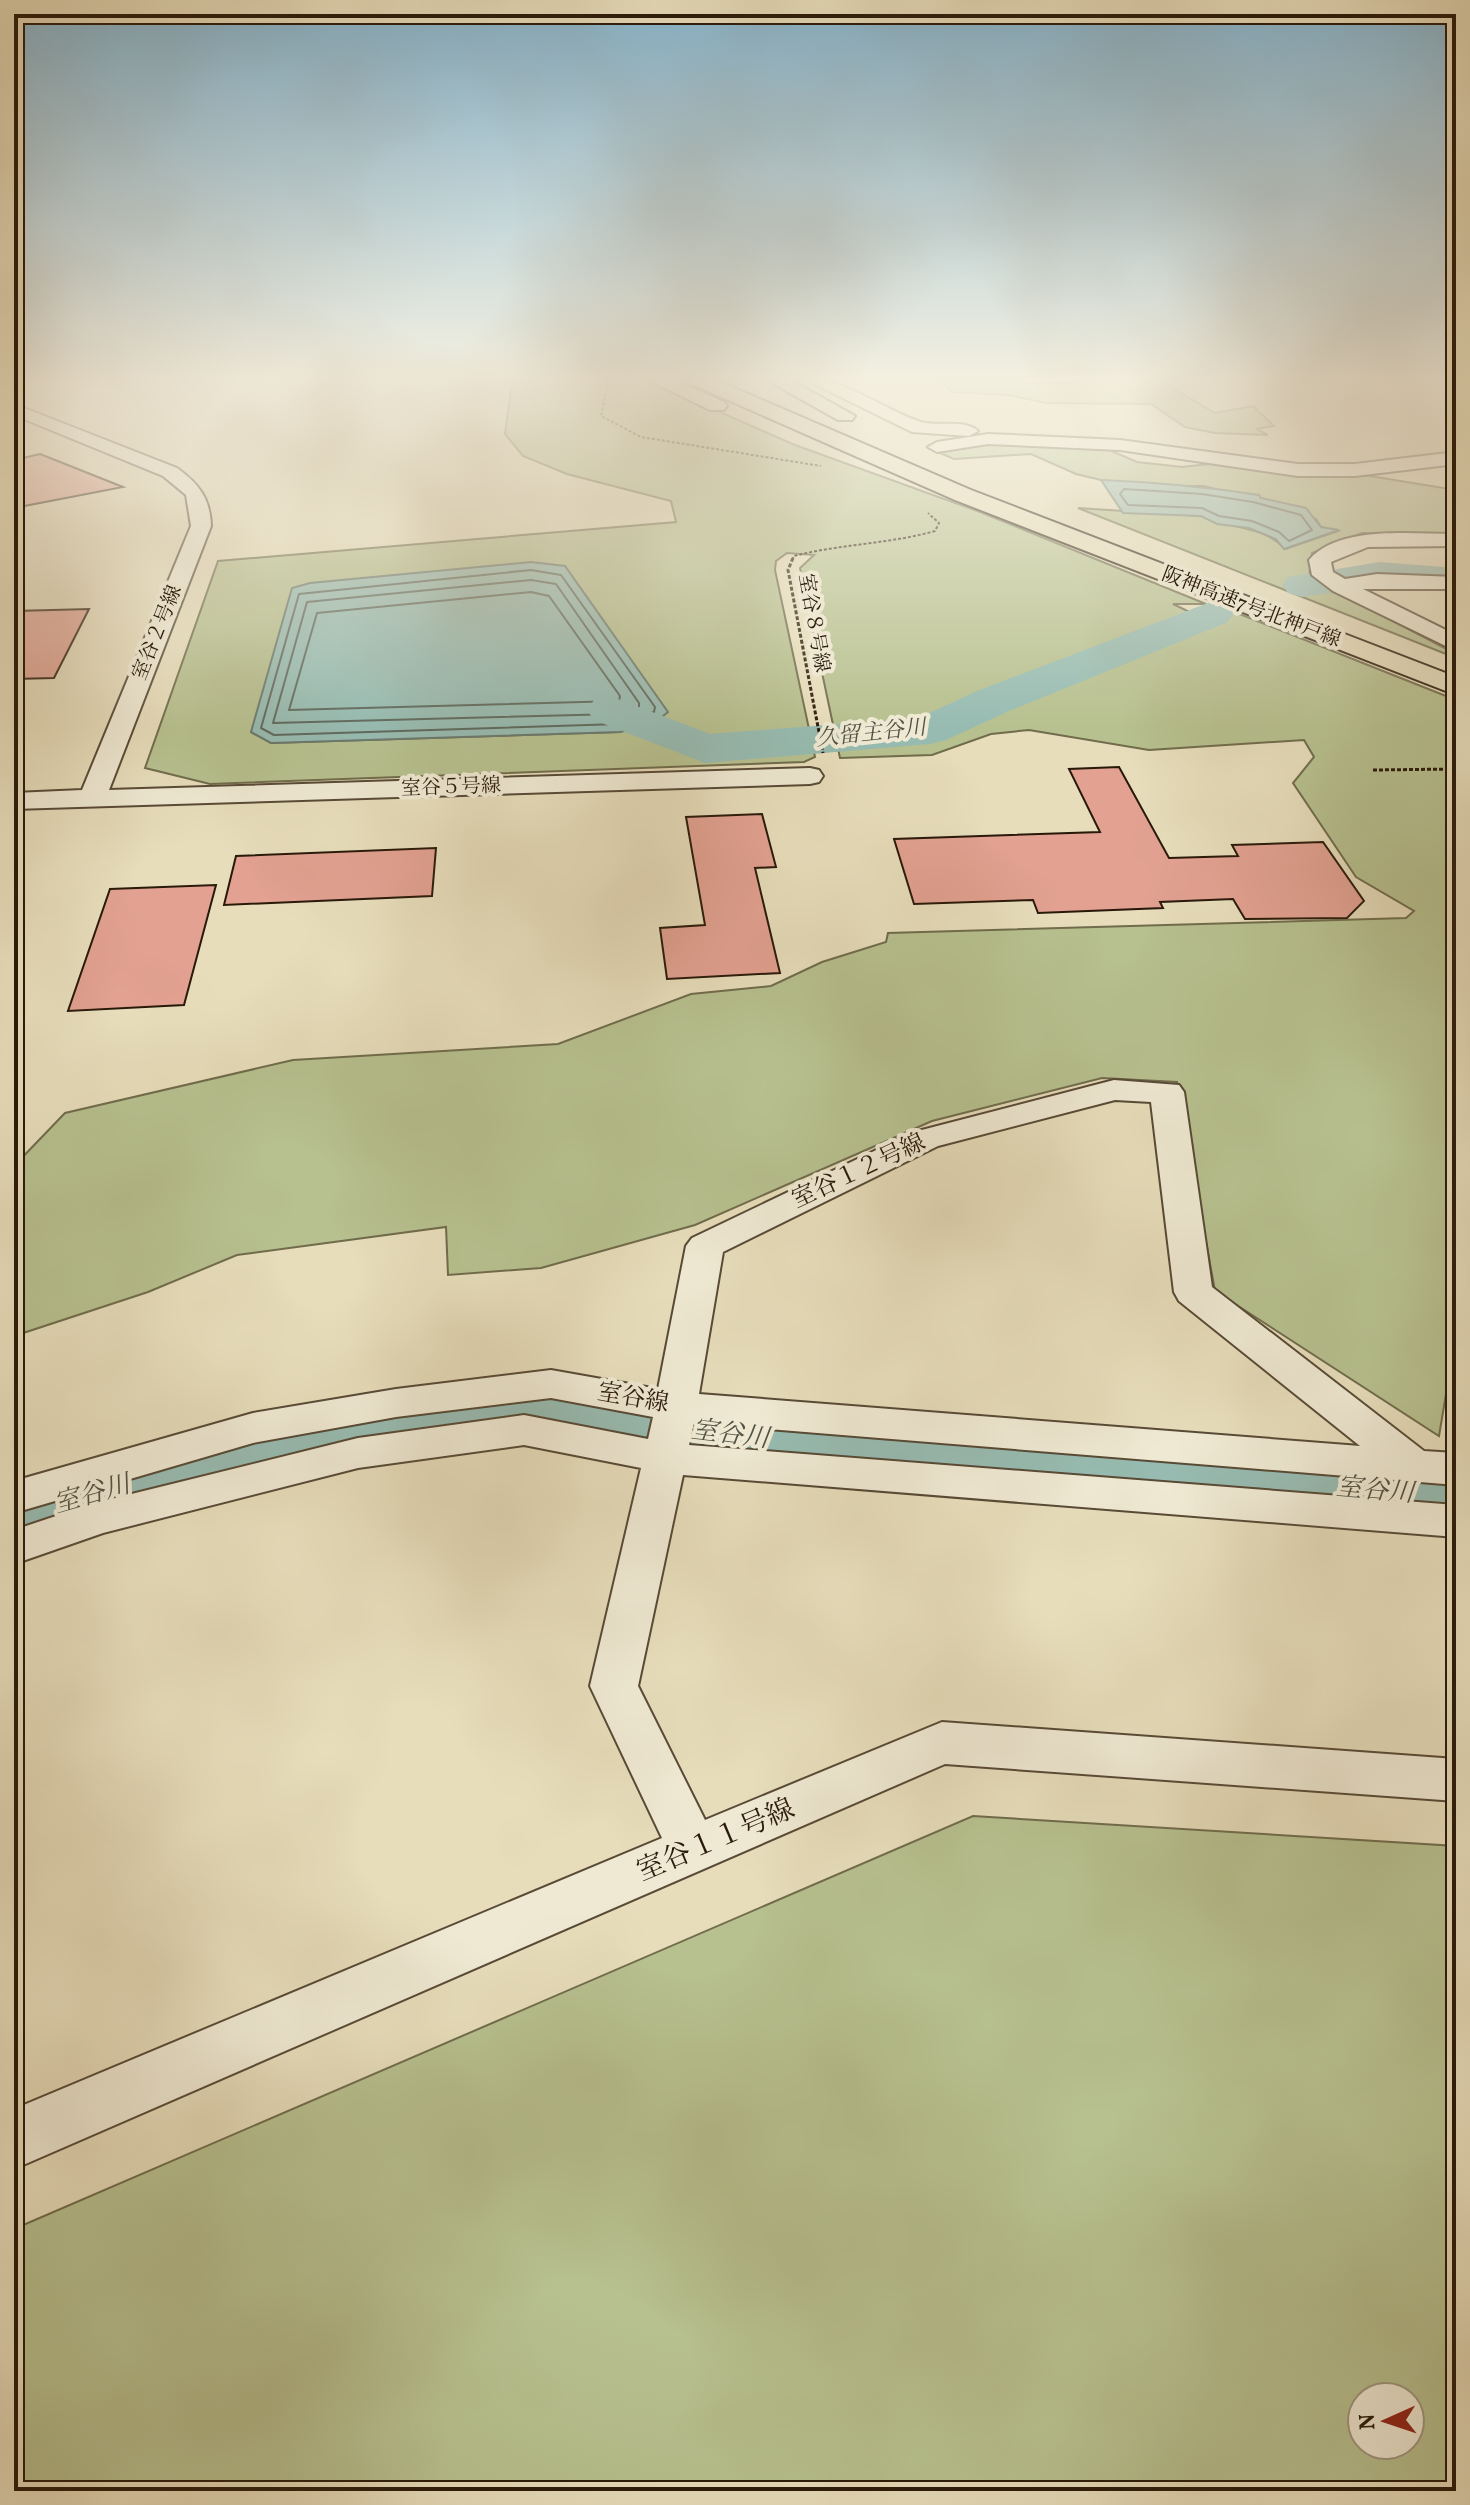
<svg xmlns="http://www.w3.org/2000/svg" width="1470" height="2505" font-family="Vollkorn,'Noto Serif JP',serif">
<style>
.green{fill:#b7c08f;stroke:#706c4c;stroke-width:2;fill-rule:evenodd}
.water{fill:#97bbb1;stroke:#6b7a6e;stroke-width:2}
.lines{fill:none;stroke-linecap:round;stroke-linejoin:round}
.shore{stroke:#606a5e;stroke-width:2}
.river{fill:#97bbb1;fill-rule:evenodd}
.building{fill:#e2a191;stroke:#29190a;stroke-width:2}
.minor-casing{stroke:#584a36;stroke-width:4}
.highway-casing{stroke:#29190a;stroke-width:4}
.path-far1{stroke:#29190a;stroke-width:2;stroke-dasharray:3 2;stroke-linecap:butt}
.path{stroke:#29190a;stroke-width:3;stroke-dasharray:4 2;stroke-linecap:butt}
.minor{fill:#efe9d3;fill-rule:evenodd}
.highway{fill:#e7ddbb;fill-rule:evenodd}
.labels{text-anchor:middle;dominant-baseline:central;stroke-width:8;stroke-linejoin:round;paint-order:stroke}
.far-street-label{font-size:20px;fill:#29190a;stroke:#efe9d3}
.far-water-label{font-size:22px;font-style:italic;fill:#505244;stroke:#efe9d3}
.street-label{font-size:24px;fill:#29190a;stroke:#efe9d3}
.water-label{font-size:26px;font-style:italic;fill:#505244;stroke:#efe9d3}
.near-street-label{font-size:28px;fill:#29190a;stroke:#efe9d3}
</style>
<rect width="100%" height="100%" fill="#e7ddbb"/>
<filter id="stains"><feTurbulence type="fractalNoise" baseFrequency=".0025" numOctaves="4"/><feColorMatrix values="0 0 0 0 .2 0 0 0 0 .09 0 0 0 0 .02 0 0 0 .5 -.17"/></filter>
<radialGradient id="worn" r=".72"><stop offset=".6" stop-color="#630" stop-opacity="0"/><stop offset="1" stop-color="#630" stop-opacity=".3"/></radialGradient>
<path class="green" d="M504,378H642L795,445L980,512L1206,604H1173L1192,613L1106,644L921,724L880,730L883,743L936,734L1232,611L1456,700V1397L1446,1394L1439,1436L1215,1291L1177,1082L1102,1078L932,1121L695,1225L541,1268L448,1275L446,1227L237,1255L148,1292L14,1336V1166L65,1113L293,1060L558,1044L691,994L771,986L822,962L886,942L888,933L1406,918L1414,911L1356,877L1293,783L1314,757L1304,740L1149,750L1029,730L991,734L932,755L840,758L800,568L814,555L787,553L776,561L775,570L815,757L804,762L210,784L145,768L218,561L676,522L671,501L567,474L523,456L505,434L512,382ZM251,732H620L271,743Z
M934,378H1027L1009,381L1043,384L1156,378L1215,413L1253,406L1274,426L1257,429L1268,435L1215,433L1185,427L1151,404L1046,403L1009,395L953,392Z
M980,444L1107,449L1137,462L1182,467L1209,464L1280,473L1370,476L1456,490V536L1362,533L1312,553L1309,577L1456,654V658L1078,508L1201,516C1228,529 1264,525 1285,549L1338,531L1321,527L1316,519L1277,503L1203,486H1165L1101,480L1076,474L1031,454L954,459L940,453Z
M973,1816L1456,1846V2491H14V2229ZM1362,2397H1410V2445H1362Z"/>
<path class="water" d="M1101,480C1154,482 1207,487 1259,495L1261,498L1306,508L1321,527L1339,530L1284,549L1276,539L1249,528L1217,524L1201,516L1123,513Z
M531,562L565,566L668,712L653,724L620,732L271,743L251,732L292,588L310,583Z"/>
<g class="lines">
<path class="shore" d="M1124,489L1202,494L1253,502L1301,515L1312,530L1289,541L1279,532L1252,521L1219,516L1202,508L1128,505L1120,494Z
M531,570L561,575L655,707L654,712L619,724L274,735L261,728L299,594Z
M531,580L556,584L639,703V708L617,714L273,723L307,602Z
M531,592L549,596L620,696L619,701L289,710L317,613Z"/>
<path class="river" d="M1380,562L1456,568V592L1380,586L1302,597L1288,593L1282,585L1288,577Z
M1213,601L1228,604L1234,613L1228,622L1009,711L946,740L930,744L705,763L594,720L587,710L594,700L610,696L710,734L919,718L977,691Z
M536,1386L830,1419L1456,1468V1528L830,1475L536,1440L348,1463L148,1508L14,1548V1488L147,1450L348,1407Z"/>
</g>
<path class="building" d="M40,454L123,487L14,508V460Z
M89,609L54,678L14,679V611Z
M1119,767L1169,858L1238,856L1232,845L1323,842L1364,901L1347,918L1245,919L1233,899L1160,902L1163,908L1038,913L1033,900L914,904L894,839L1100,832L1069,769Z
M762,814L776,867L755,868L780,973L667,979L660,928L705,925L686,817Z
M436,848L432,896L224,905L236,856Z
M216,885L184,1005L68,1011L110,889Z"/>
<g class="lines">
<g class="minor-casing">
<path id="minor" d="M802,378C844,378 879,407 918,421C935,428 964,418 978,431L969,436L912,432Z
M14,404L177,468C199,484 210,498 211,526L109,790L810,768L819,770L823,776L819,782L810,784L14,809V793L82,790L191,526L186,495L163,476L14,415Z
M988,434L1120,440L1298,464H1355L1456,452V464L1355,476H1298L1120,450L988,444L937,452L928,447L937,442Z
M1403,533L1456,534V546L1368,547L1331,562L1333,572L1345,579L1377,574L1456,577V589H1363L1456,635V651L1333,591L1312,575L1309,560C1330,535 1373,533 1403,533Z
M1114,1080L1179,1085L1184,1092L1212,1287L1424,1451L1456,1453V1485L694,1423L689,1445L1456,1505V1537L683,1475L638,1686L705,1820L942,1722L1456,1759V1801L945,1764L14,2169V2109L662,1838L590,1686L641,1468L524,1445L358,1468L103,1533L14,1564V1530L95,1503L358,1438L524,1415L648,1439L653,1417L551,1398L396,1417L253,1443L14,1513V1481L253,1413L396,1389L551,1370L658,1389L686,1246L692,1238L914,1132ZM1115,1100L1151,1102L1174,1292L1179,1301L1360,1446L699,1394L723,1252L938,1146Z"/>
</g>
<g class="highway-casing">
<path id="highway" d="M644,378H670L724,402L727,406L724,410H710Z
M685,378H711L971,490L1456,677V695L955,500L687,382Z
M763,378H787L855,416L852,420H838Z"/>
</g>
<path class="path-far1" d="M608,383L601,416L641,437L821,466
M792,560L794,556C840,544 889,544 935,531L939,523L928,513"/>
<path class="path" d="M793,558L788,570L823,753
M1373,770L1456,769"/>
<use href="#minor" class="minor"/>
<use href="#highway" class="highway"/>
</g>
<linearGradient id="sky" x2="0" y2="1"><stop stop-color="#87b7d2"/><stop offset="0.52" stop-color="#f4f0e0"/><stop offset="1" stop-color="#f4f0e0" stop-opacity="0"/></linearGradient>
<rect width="1470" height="729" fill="url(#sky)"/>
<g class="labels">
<g class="far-street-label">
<text transform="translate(1251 608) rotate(21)">阪神高速7号北神戸線</text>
<text transform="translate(813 623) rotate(80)">室谷８号線</text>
<text transform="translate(158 633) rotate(-68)">室谷２号線</text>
<text transform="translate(451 788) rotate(-2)">室谷５号線</text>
</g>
<g class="far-water-label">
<text transform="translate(871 734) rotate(-6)">久留主谷川</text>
</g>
<g class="street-label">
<text transform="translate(859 1172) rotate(-25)">室谷１２号線</text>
<text transform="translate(633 1399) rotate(10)">室谷線</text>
</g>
<g class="water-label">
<text transform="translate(730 1435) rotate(7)">室谷川</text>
<text transform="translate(1375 1491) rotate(5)">室谷川</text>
<text transform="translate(92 1495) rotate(-16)">室谷川</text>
</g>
<g class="near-street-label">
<text transform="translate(716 1841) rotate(-23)">室谷１１号線</text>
</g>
</g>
<rect width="1470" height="2505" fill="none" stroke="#e7ddbb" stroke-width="48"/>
<rect x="16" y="16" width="1438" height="2473" fill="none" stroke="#29190a" stroke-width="4"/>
<rect x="24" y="24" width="1422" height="2457" fill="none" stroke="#29190a" stroke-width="2"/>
<g transform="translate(1386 2421) rotate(267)"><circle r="38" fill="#efe9d3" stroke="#a09683" stroke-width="2"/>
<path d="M0-6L14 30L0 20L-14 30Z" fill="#8f2418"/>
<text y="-12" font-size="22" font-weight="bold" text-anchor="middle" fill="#29190a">N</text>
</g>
<rect width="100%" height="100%" filter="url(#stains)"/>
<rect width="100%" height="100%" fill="url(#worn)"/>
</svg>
